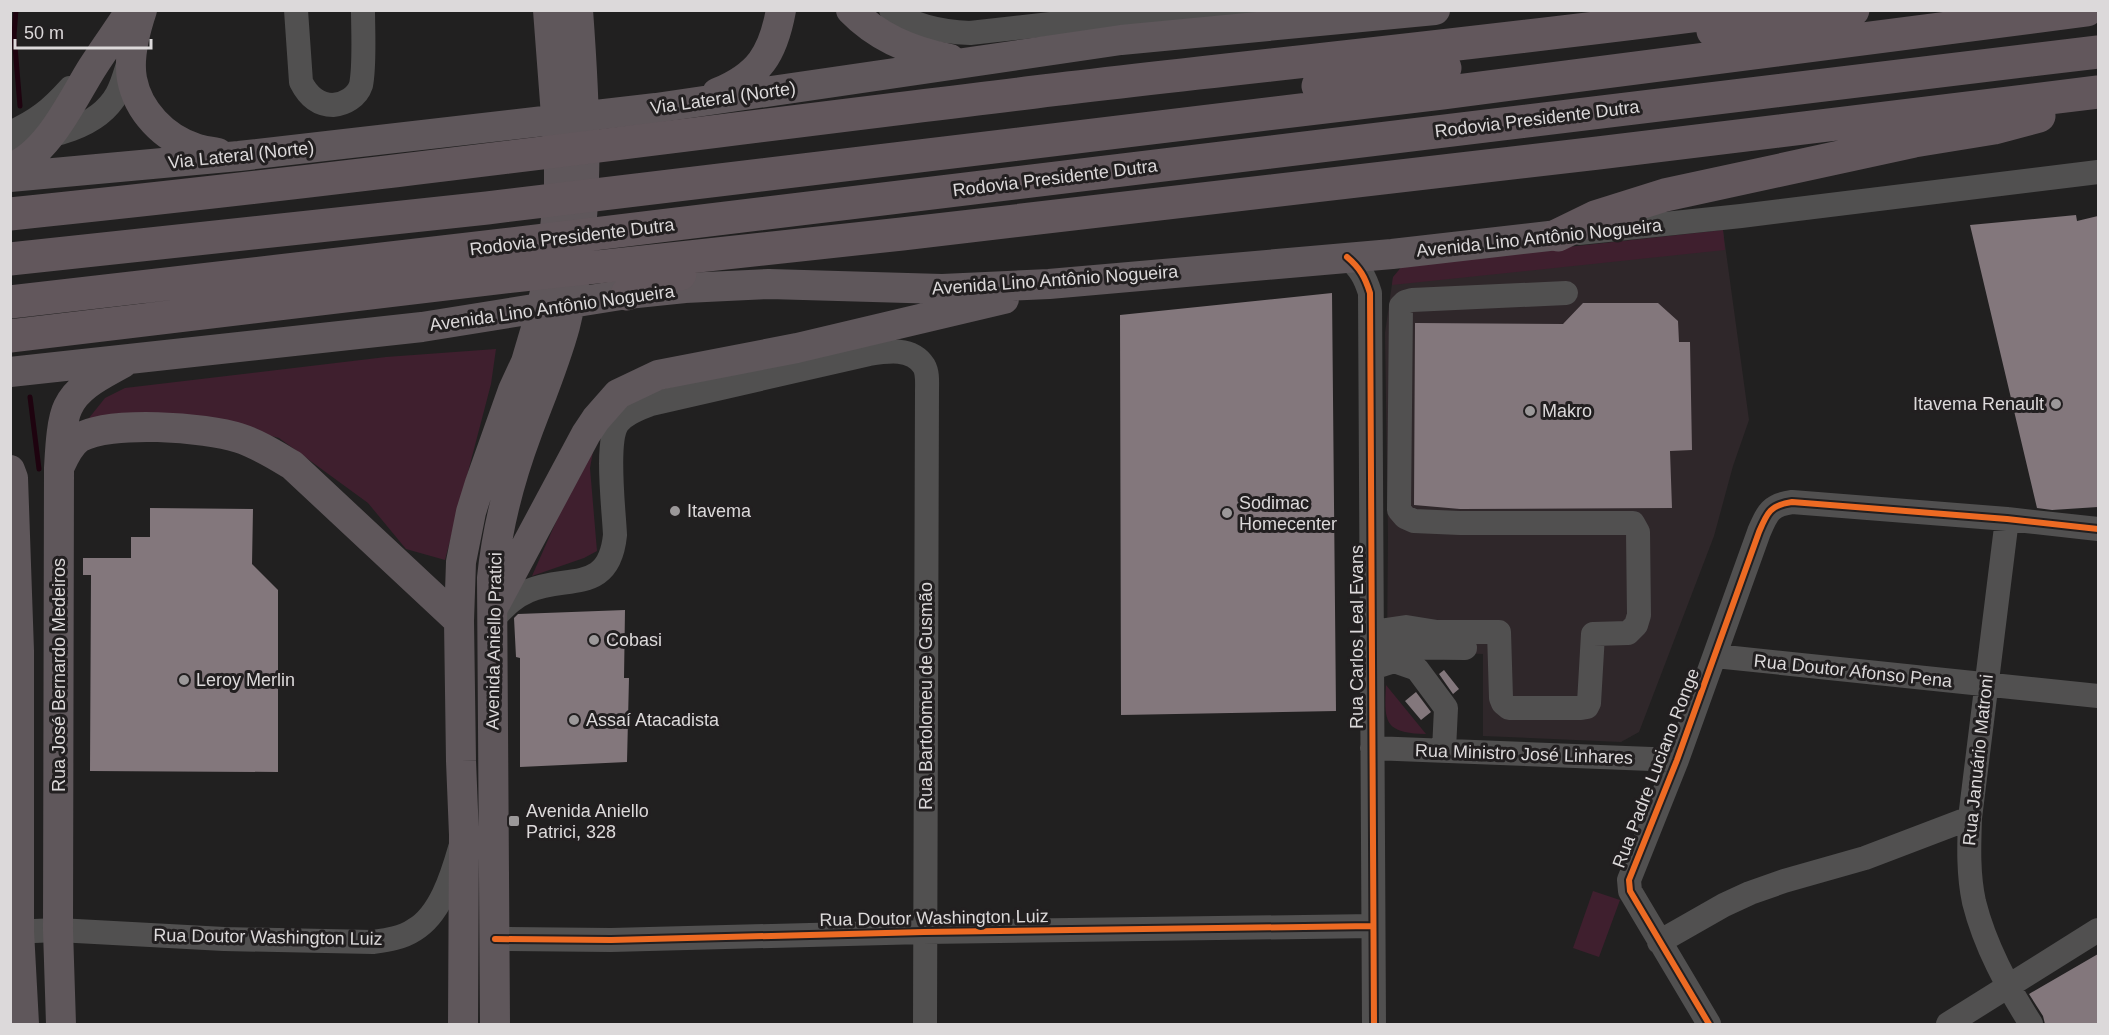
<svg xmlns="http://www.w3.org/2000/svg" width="2109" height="1035" font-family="Helvetica,sans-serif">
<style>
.built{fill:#2f272a}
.green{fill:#3f1f2e}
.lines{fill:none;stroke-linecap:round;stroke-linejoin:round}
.stream{stroke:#1e030f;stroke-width:5}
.building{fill:#83777c}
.minor{stroke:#515050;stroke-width:24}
.major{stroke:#5f575b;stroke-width:30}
.highway{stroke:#62575c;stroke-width:33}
.cycleway-casing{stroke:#221f20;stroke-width:10}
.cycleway{stroke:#ed6a23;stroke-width:6}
.poi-dot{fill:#9b9899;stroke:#221f20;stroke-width:2}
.labels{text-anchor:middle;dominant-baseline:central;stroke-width:6;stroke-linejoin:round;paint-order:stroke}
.street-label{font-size:18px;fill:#dcd9da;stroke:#221f20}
.poi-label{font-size:18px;fill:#dcd9da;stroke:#221f20;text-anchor:start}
</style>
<rect width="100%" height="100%" fill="#212020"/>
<path class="built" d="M1723,230L1749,420L1733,466L1714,536L1639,732L1621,742L1483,736V654L1387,650L1388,537L1385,333L1393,277Z"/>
<path class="green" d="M1723,230L1725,250L1392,285L1393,277L1403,265Z
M496,349L491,384L445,560L406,549L368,503L279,438L235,426L85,423L105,398L125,388L386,357Z
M594,446L590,468L597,551L584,558L532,576L586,454Z
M1386,685L1426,734C1384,733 1384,722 1386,685Z
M1593,891L1620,900L1599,957L1573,948Z"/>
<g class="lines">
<path class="stream" d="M16,10L14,35L20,106
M30,397L39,469"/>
</g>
<path class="building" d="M2076,215L2077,221L2098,216V507L2052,510L2037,508L1970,225Z
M1332,293L1336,711L1121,715L1120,315Z
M1583,303H1658L1678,321L1679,342H1690L1692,450L1670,451L1672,508L1460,509L1414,505L1415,323L1563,324Z
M150,508L253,509L252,564L278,590V772L90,771L91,575H83V558H131V537H150Z
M625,610L624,678H629L627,762L520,767V658L516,657L514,618L518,614Z
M1444,670L1459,689L1453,694L1439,674Z
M1416,692L1431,712L1421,720L1405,701Z
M2098,954V1024H2045L2043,1016L2029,994Z"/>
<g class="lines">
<path class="minor" d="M296,10L301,82C307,94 317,105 333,105C345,104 357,97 361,85C365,66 363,30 363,10
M891,10C913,26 944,32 970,33L1140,14L1250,16
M10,133C38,120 50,110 70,88
M10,143C48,137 97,130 117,94C123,83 126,70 130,58
M1579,233L1741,216L2098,172
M1347,257C1360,268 1365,277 1370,293L1374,1024
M2007,519L1970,818C1969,846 1968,874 1974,902C1985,946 2007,986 2031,1024
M492,620C503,609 513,597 528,591C567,574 609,595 615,535C614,510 605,441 618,423C626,413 639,409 651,404L869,354C887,351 912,347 924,366C928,373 927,383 927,391L925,1024
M1372,632L1406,627L1437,632H1499L1501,698L1503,703L1509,708H1581L1587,707L1589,703L1593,634L1628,633L1636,625L1639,615L1638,532L1633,523H1460L1414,521L1405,517L1399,510L1401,306L1405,302L1412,300L1566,293
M1377,647L1465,648
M1715,656L2098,696
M1372,668L1394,661L1417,669L1446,708L1444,750
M1372,748L1677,760
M10,932L58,930L224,939L373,942C387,940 402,938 414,930C440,915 452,876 460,848
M495,939L611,940L924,932L1373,926
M1659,942L1724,905L1750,893L1784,881L1865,858L1970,818
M1709,1024L1630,891L1629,880L1677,760L1759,532C1767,513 1770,505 1792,502L2007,519L2098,529
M1948,1024L2098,930"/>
<path class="major" d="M142,10C135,31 128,57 132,79C138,111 164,138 195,148C202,151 210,151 218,153
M851,10C878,38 913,52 950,59
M717,93C759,76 773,54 781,10
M10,168C48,154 72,100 92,68C104,49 118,30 131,10
M10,177L239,156L656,108L1121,40L1435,10
M10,372L422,327L627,294L685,288L769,284L942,289L1049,284L1392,254L1558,235
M59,468C64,457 69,445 79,438C109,420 206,427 239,438C258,444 275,455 292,465L459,621
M10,470L13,478L19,651V931L24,1024
M494,606L586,434L596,419L618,394L658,375L797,348L1004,299
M61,1024L58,930L59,468C60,452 61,421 68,407C78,385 104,374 123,363
M463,1024L464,835L461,761L459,621L461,562L471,512L480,483L513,390L526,362L539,318L552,261L559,186V155L548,10
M495,1024L492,578C497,528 509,481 527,433C540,398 555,363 565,326C591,222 586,117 578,10"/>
<path class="highway" d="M1713,31L1849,13L1853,10
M1318,86L1445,68
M10,214C353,179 694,133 1035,92C1270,64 1505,41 1739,10
M1558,235L1595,217L1665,195L1914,141L1994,128L2039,116
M10,259L487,208L1442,93L2087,10
M627,294L651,277L680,274
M10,302L503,245L2098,52
M10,336L504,277L902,234L1598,153L2098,92"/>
<g class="cycleway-casing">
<path id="cycleway" d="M1347,257C1360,268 1365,277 1370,293L1374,1024
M495,939L611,940L924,932L1373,926
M1709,1024L1630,891L1629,880L1677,760L1759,532C1767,513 1770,505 1792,502L2007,519L2098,529"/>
</g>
<use href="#cycleway" class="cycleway"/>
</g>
<g class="poi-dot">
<circle cx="2056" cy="404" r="6"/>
<circle cx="1530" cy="411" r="6"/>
<circle cx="675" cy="511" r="6"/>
<circle cx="1227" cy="513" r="6"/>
<circle cx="594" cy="640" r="6"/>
<circle cx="184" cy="680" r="6"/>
<circle cx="574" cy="720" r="6"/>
<rect x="508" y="815" width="12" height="12" rx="3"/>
</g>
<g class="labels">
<g class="street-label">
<text transform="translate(723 98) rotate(-8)">Via Lateral (Norte)</text>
<text transform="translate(1537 119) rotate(-7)">Rodovia Presidente Dutra</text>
<text transform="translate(241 155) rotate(-6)">Via Lateral (Norte)</text>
<text transform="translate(1055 178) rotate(-7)">Rodovia Presidente Dutra</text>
<text transform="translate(572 237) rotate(-7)">Rodovia Presidente Dutra</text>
<text transform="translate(1539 238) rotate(-6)">Avenida Lino Antônio Nogueira</text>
<text transform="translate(1055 280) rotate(-4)">Avenida Lino Antônio Nogueira</text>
<text transform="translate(552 308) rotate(-8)">Avenida Lino Antônio Nogueira</text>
<text transform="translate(1357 637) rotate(-90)">Rua Carlos Leal Evans</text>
<text transform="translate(494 641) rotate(-89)">Avenida Aniello Pratici</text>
<text transform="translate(1853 671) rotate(6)">Rua Doutor Afonso Pena</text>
<text transform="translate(59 675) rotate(-90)">Rua José Bernardo Medeiros</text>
<text transform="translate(926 696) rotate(-90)">Rua Bartolomeu de Gusmão</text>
<text transform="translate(1524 754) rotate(2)">Rua Ministro José Linhares</text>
<text transform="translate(1978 760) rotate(-84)">Rua Januário Matroni</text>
<text transform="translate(1656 768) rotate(-69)">Rua Padre Luciano Ronge</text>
<text transform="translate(934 918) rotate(-1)">Rua Doutor Washington Luiz</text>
<text transform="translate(268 937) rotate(1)">Rua Doutor Washington Luiz</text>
</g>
<g class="poi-label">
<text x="2044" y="404" text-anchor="end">Itavema Renault</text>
<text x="1542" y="411">Makro</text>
<text x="1239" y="503">Sodimac<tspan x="1239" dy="21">Homecenter</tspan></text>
<text x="687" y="511">Itavema</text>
<text x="606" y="640">Cobasi</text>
<text x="196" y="680">Leroy Merlin</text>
<text x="586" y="720">Assaí Atacadista</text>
<text x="526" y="811">Avenida Aniello<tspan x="526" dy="21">Patrici, 328</tspan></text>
</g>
</g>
<rect width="2109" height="1035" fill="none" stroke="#dcd9da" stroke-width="24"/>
<path d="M15 39v9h136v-9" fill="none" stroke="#dcd9da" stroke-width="3"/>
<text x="24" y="39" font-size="18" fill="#dcd9da" stroke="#221f20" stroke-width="4.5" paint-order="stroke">50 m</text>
</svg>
